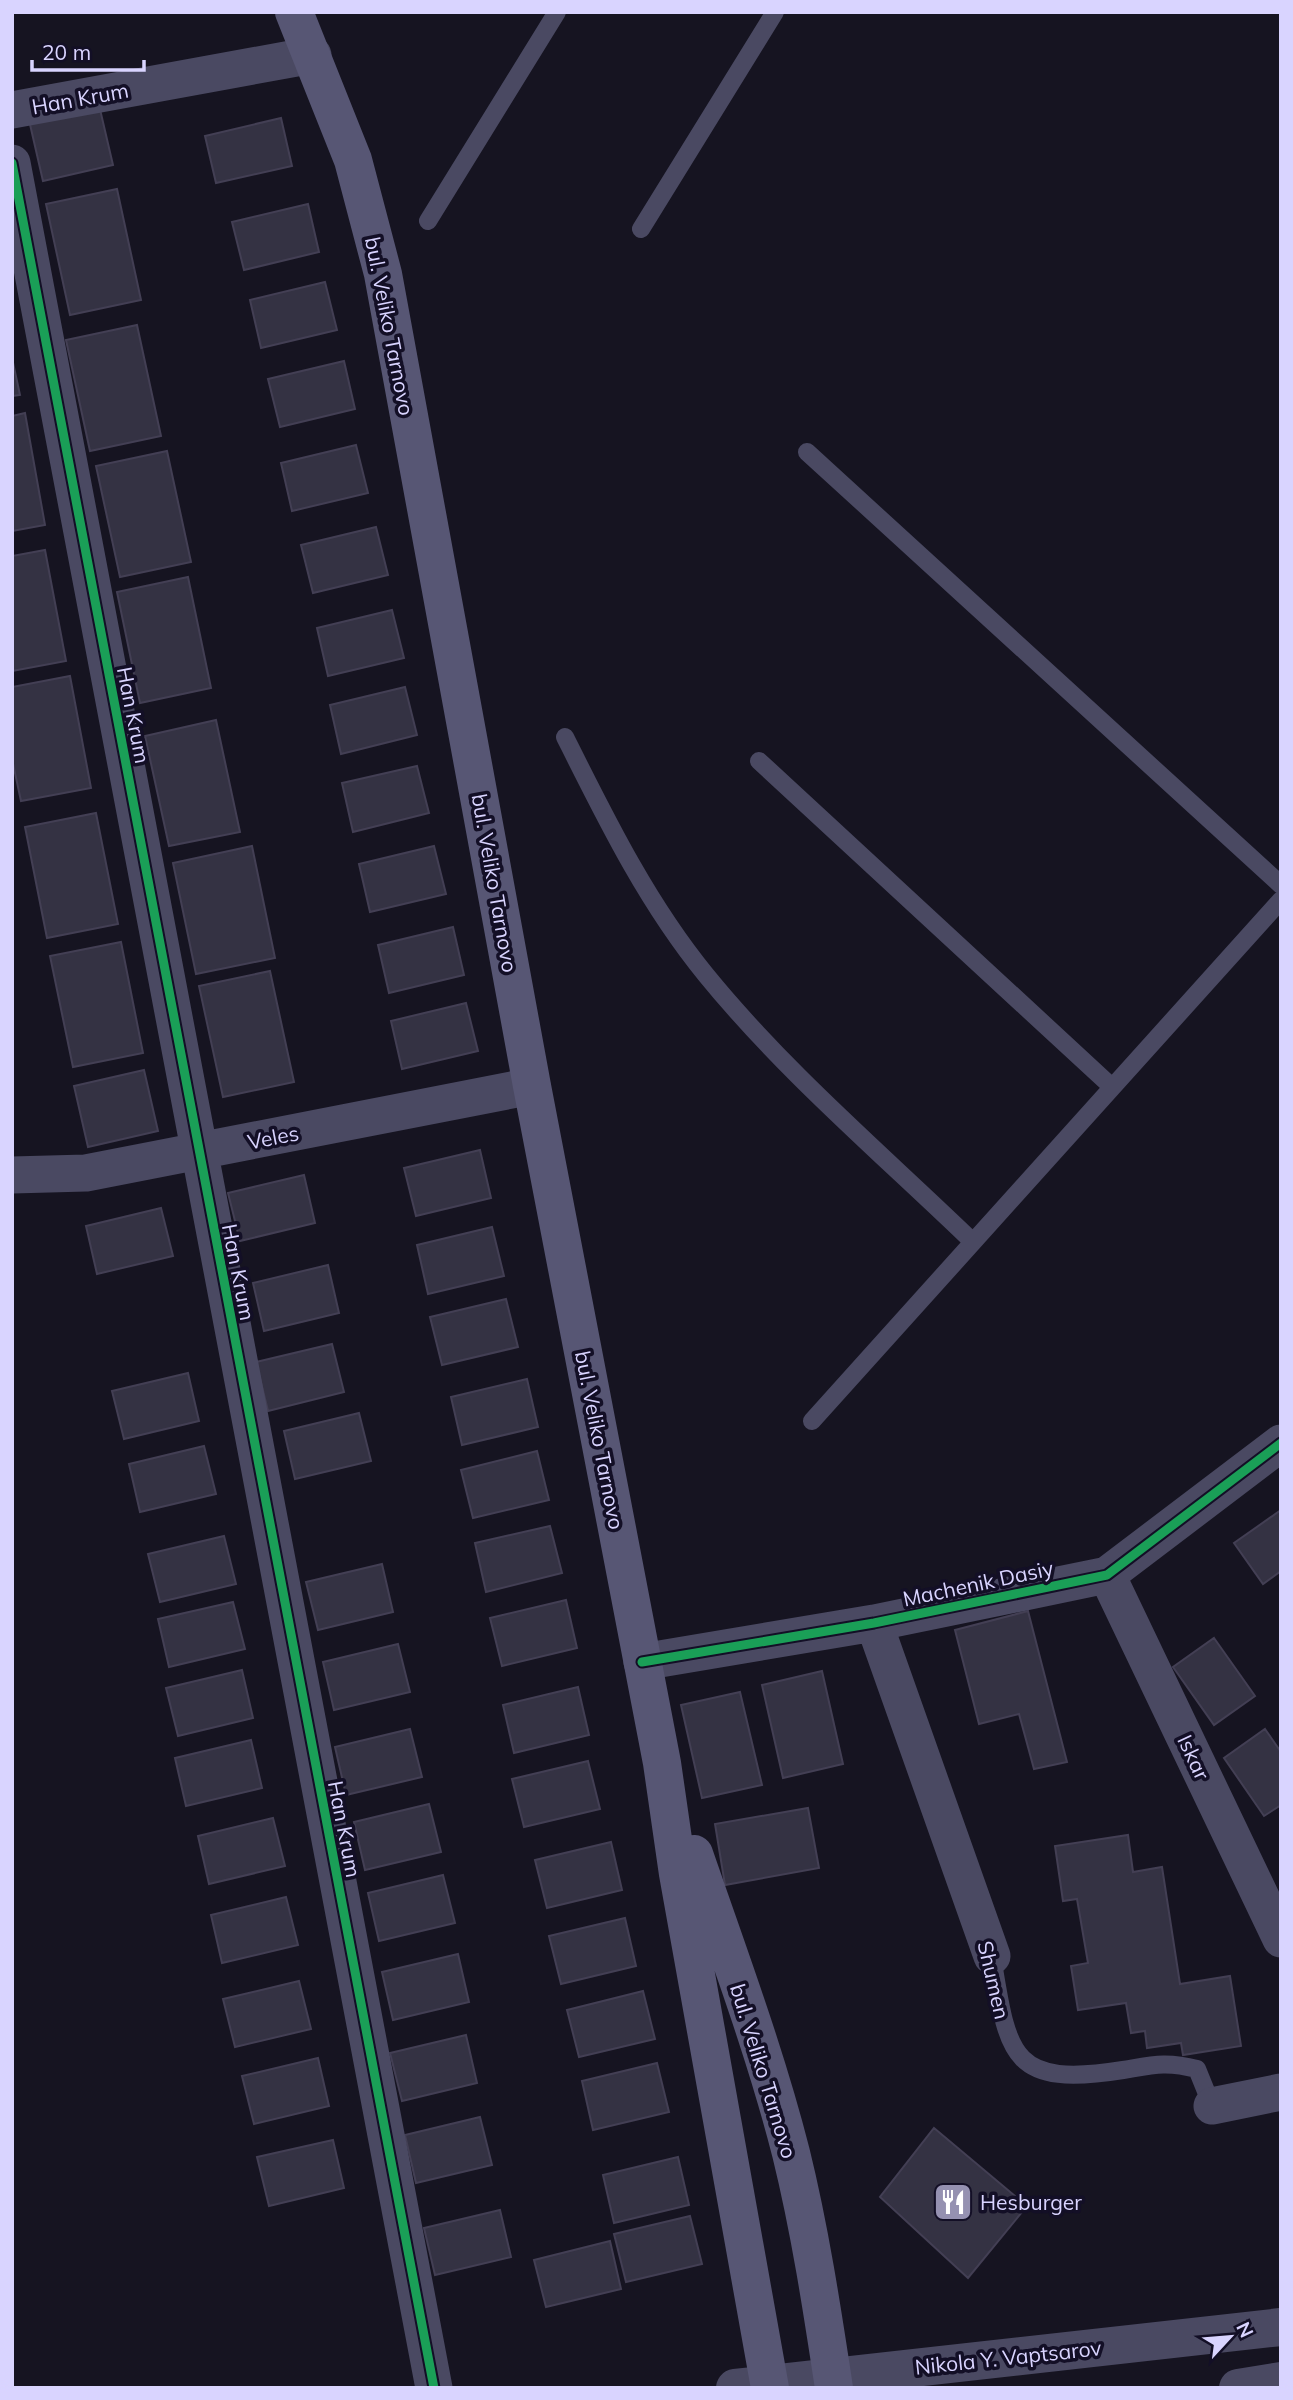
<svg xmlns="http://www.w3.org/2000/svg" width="1293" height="2400" font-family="Mulish,sans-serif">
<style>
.building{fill:#343243;stroke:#433f54;stroke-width:2}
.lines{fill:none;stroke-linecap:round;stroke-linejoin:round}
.service{stroke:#4a4962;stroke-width:18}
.minor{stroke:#4a4962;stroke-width:37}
.tertiary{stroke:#4a4962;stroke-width:38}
.secondary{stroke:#575674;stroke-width:38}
.cycleway-casing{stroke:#130f26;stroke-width:13}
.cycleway{stroke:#1a9f57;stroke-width:9}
.labels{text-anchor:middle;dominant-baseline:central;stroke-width:7;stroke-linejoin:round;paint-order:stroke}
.street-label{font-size:21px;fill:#d9d4ff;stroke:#130f26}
.poi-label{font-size:21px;fill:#d9d4ff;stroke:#130f26;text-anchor:start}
</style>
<rect width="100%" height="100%" fill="#161421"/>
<path class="building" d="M99,105L113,165L43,181L29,120Z
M281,118L292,166L216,183L205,136Z
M117,189L141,300L70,315L46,204Z
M308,204L319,252L244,270L232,222Z
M325,282L337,330L261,348L250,300Z
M137,325L161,436L90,451L66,340Z
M12,358L20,395L12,396Z
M344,361L355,409L280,427L268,379Z
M25,413L45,525L12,531V416Z
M356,445L368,493L292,511L281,463Z
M167,451L191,562L120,577L96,466Z
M376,527L388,575L313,593L301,545Z
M45,550L66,661L12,671V556Z
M188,577L211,688L140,703L117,592Z
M392,610L404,658L328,676L317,628Z
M70,676L91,788L21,801L12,759V687Z
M405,687L417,735L341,754L330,705Z
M216,720L240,832L169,846L145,736Z
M417,766L429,813L353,832L342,783Z
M96,813L118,924L47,938L25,827Z
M252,846L275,958L196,974L173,863Z
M434,846L446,894L370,912L359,864Z
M453,927L464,975L389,993L378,945Z
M121,942L143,1053L73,1067L50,956Z
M270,971L294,1082L223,1097L199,986Z
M466,1003L478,1051L402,1069L391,1021Z
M144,1070L158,1131L88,1147L74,1086Z
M480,1150L491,1198L416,1216L404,1168Z
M304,1175L315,1223L240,1241L228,1193Z
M161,1208L173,1256L97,1274L86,1226Z
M492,1227L504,1276L428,1294L417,1245Z
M328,1265L339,1313L264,1331L253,1283Z
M506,1299L518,1347L442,1365L430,1317Z
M332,1344L344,1392L268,1411L256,1362Z
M188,1373L199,1421L124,1439L112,1391Z
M527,1379L538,1427L462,1445L451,1397Z
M359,1413L371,1461L295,1479L284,1431Z
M204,1446L216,1494L140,1512L129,1464Z
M537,1451L549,1500L473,1518L461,1470Z
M1281,1510V1571L1263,1584L1234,1543Z
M550,1526L562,1573L486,1592L475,1543Z
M224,1536L236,1584L160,1602L148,1554Z
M382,1564L393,1612L318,1630L306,1582Z
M566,1600L577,1648L502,1666L490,1618Z
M233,1602L245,1649L169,1667L158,1619Z
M1028,1611L1067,1762L1034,1769L1019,1714L979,1724L955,1630Z
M1214,1638L1255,1696L1214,1725L1173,1667Z
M398,1644L410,1692L334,1710L323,1662Z
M242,1670L253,1718L178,1736L166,1688Z
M822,1671L843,1764L783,1778L762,1685Z
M578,1687L589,1735L514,1753L503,1705Z
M740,1692L762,1785L702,1798L681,1705Z
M410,1729L422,1777L346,1795L335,1747Z
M1265,1729L1281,1752V1805L1264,1816L1224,1758Z
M251,1740L262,1788L186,1806L175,1758Z
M588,1761L600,1809L524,1827L512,1779Z
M429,1804L441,1852L365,1870L354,1822Z
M808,1808L819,1868L725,1885L715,1824Z
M273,1818L285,1866L209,1884L198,1836Z
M1128,1835L1133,1872L1162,1867L1180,1984L1230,1976L1241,2046L1183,2055L1181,2043L1147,2048L1145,2031L1131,2033L1126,2003L1078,2010L1071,1966L1088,1963L1077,1899L1063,1901L1055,1846Z
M611,1842L622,1890L547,1908L535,1860Z
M443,1875L455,1923L379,1941L368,1893Z
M286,1897L298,1945L222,1963L211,1915Z
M625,1918L636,1966L561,1984L549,1936Z
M458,1954L469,2002L393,2020L382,1972Z
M299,1981L311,2029L235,2047L223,1999Z
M643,1991L655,2039L579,2057L567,2010Z
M466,2035L477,2083L402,2101L390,2053Z
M318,2058L329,2106L254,2124L242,2076Z
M657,2063L669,2112L593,2130L582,2081Z
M480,2117L492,2165L416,2183L405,2135Z
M934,2128L1027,2206L968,2278L880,2197Z
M333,2140L344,2188L269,2206L257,2157Z
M678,2157L689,2205L614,2223L603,2175Z
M500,2210L511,2257L435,2275L424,2228Z
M690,2216L702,2264L626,2282L614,2234Z
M610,2241L621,2289L546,2307L534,2260Z"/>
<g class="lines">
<path class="service" d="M428,221L557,12
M641,229L775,12
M807,452L1281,885
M565,737C606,819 647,903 706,975C785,1072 883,1155 973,1242
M759,761L1112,1087
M812,1421L1281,900
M992,1956C1008,2055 1010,2088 1123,2070C1153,2065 1166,2061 1197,2069L1212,2106"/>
<path class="minor" d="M12,110L313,55
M12,163L434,2388
M12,1175L86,1173L532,1086
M1107,1575L1281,1939
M874,1623L992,1956
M642,1662L874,1623L1107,1575L1281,1443
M1212,2106L1281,2092"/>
<path class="tertiary" d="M735,2388L1281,2327
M1238,2388L1281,2381"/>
<path class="secondary" d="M294,12L353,160L383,274L532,1086L662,1763L678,1874L770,2388
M694,1854C728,1953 765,2051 791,2153C810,2230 822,2309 834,2388"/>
<g class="cycleway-casing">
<path id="cycleway" d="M12,163L434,2388
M642,1662L874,1623L1107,1575L1281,1443"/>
</g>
<use href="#cycleway" class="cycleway"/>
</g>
<defs>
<g id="restaurant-square" transform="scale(2.0125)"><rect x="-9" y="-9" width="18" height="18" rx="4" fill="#9591b1" stroke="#130f26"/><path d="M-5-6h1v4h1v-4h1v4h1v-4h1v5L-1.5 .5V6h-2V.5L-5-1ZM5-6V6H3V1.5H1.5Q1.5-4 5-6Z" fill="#fff"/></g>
</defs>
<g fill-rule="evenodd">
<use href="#restaurant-square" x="953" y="2202"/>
</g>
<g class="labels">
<g class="street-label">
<text transform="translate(80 98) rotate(-10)">Han Krum</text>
<text transform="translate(390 326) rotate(79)">bul. Veliko Tarnovo</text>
<text transform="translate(134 715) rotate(79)">Han Krum</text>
<text transform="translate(495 883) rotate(80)">bul. Veliko Tarnovo</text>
<text transform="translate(273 1137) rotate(-11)">Veles</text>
<text transform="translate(239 1272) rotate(79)">Han Krum</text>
<text transform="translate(600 1440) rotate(79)">bul. Veliko Tarnovo</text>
<text transform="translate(978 1583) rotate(-12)">Machenik Dasiy</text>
<text transform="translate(1194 1757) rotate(65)">Iskar</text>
<text transform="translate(345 1829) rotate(79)">Han Krum</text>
<text transform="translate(994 1980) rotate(77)">Shumen</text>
<text transform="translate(764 2071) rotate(73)">bul. Veliko Tarnovo</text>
<text transform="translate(1008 2357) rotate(-6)">Nikola Y. Vaptsarov</text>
</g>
<g class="poi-label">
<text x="980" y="2202">Hesburger</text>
</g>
</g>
<rect width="1293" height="2400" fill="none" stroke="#d9d4ff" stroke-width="28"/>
<g transform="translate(1230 2337) rotate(64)" stroke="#130f26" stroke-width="5" paint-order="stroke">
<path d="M0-5L12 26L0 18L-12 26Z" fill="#d9d4ff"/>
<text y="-10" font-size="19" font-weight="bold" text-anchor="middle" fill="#d9d4ff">N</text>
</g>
<path d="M32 60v10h112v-10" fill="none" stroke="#d9d4ff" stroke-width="3.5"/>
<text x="42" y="60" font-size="21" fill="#d9d4ff" stroke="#130f26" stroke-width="5" paint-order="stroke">20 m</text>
</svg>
